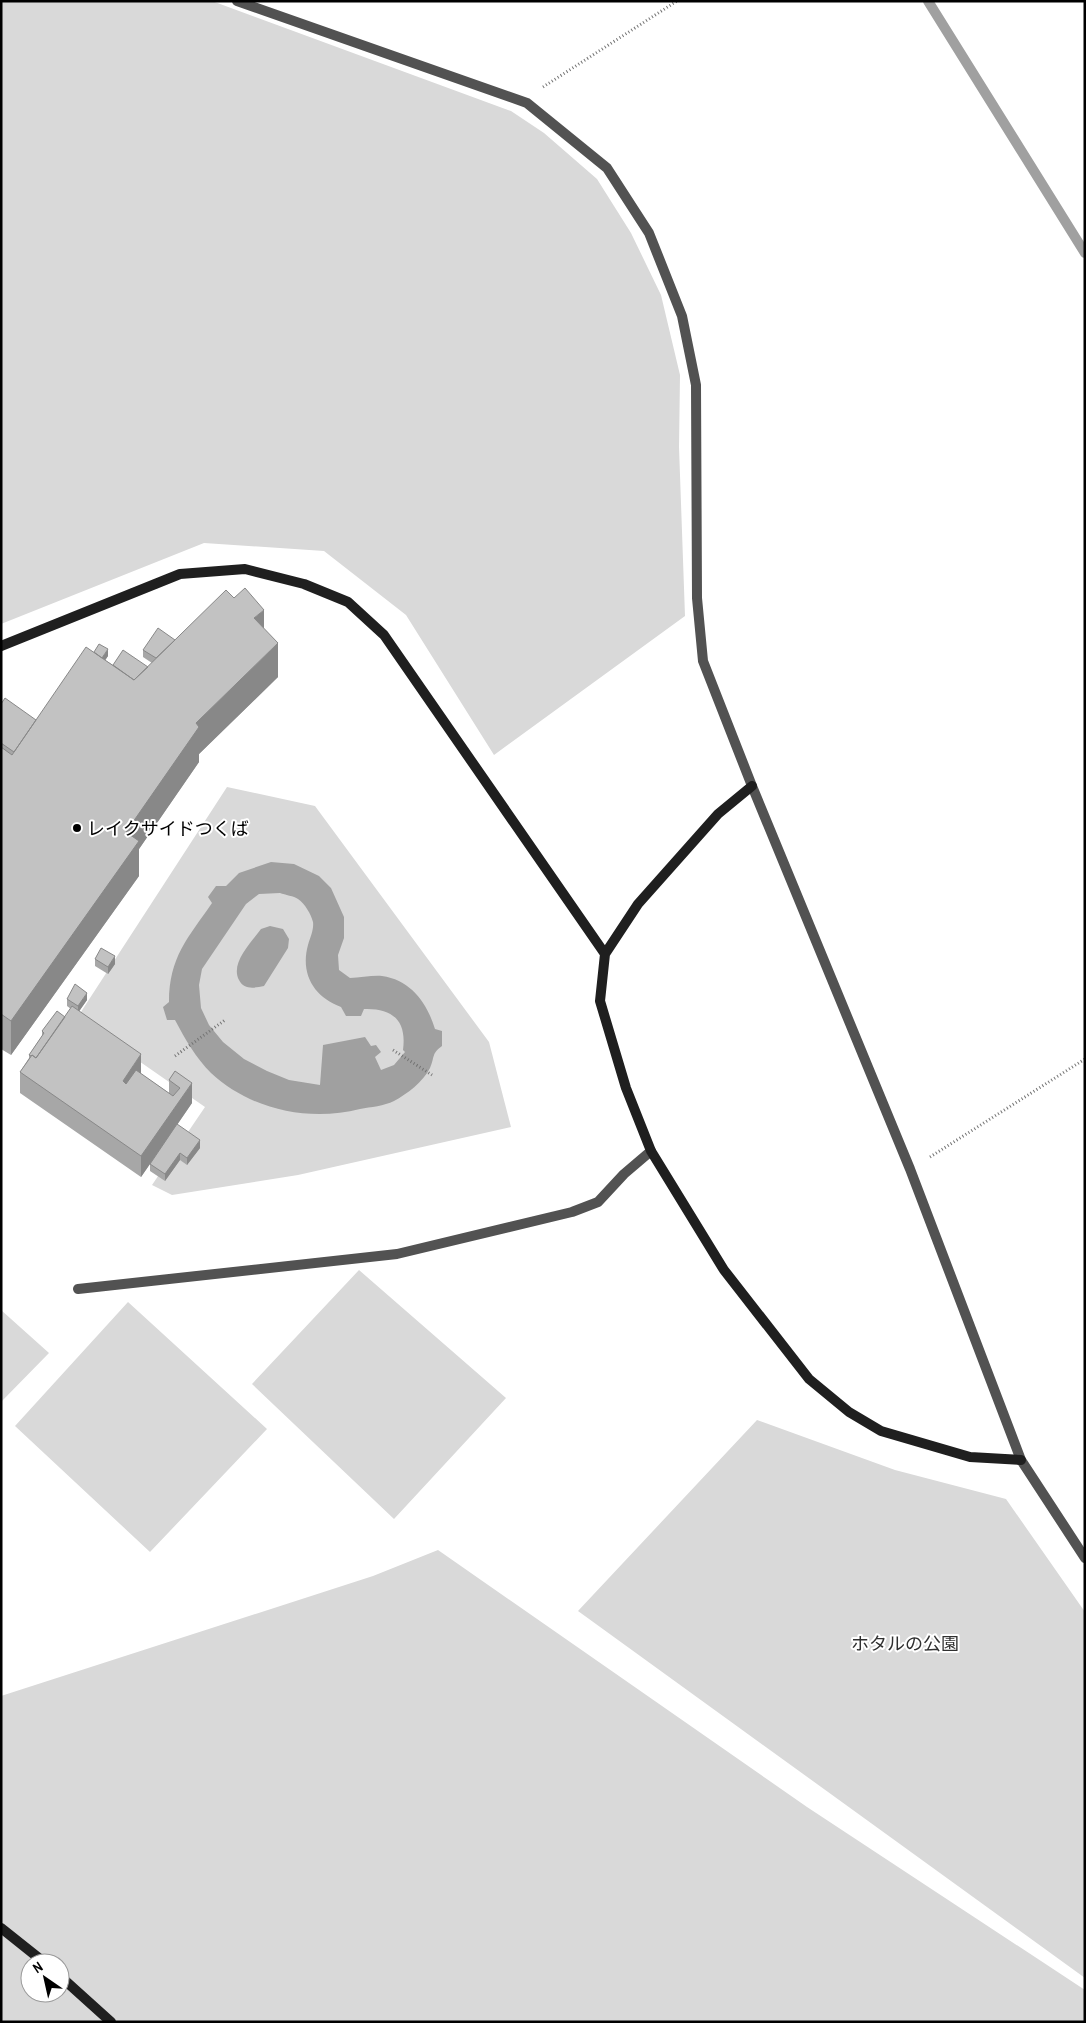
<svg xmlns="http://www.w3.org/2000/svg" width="1086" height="2023" font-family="'Archivo Narrow','Noto Sans JP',sans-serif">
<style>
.green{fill:#d9d9d9;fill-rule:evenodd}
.water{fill:#a0a0a0;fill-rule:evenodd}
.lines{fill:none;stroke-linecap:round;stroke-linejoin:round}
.stream{stroke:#a0a0a0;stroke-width:10}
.path{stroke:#747474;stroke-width:3;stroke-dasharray:1 2.5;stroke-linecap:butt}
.lane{stroke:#525252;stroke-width:10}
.street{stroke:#525252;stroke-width:10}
.secondary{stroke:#1f1f1f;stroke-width:10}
.wall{fill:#a7a7a7}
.shaded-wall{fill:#888}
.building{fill:#c2c2c2;stroke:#888}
.poi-dot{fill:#000;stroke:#fff;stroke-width:2}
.labels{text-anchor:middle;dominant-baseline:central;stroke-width:4;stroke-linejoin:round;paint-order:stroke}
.poi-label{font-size:18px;fill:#000;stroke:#fff;text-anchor:start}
.park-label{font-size:18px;fill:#303030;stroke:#fff}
</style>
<rect width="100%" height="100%" fill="#fff"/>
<path class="green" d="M1,1H212L511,111L544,133L597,179L631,233L661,295L680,375L679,447L685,616L494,755L406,615L324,551L204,543L1,624Z
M227,787L315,806L489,1042L511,1127L298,1175L172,1195L152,1185L205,1107L77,1018Z
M359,1270L506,1398L394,1519L252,1384Z
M128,1302L267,1429L150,1552L15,1426Z
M1,1310L49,1353L1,1402Z
M757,1420L895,1470L1006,1499L1085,1612V1978L578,1611Z
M438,1550L807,1807L1085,1990V2022H1V1696L373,1576ZM30,1963H60V1993H30Z"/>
<path class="water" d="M271,862L294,864L319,876L331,888L344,917V938L338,955L339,970L350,978C360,978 373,975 382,976C411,980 427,1003 435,1029L442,1031V1046C431,1054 435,1057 430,1068C423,1082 407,1094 394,1101C384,1106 371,1107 360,1109C309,1122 251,1110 211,1073C196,1058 185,1039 175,1020H167L163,1007L169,1002C169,957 188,938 212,903L208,897L216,886H226L239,873ZM280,893C285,895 294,896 298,899C305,904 311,914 313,922C314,930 310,938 308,945C300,974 314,997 341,1007L346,1016H361L364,1009C392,1008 407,1020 403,1050L405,1052L394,1065L381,1070L375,1057L381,1052L376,1045L371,1046L365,1037L323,1045L320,1085L289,1080L267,1071L244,1059L223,1042L209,1025L201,1008L199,985L202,969L246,904L259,894Z
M270,926L283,929L289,939L288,948L264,986C254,988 244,990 239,980C230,963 251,943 261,929Z"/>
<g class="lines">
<path class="stream" d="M928,1L1085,253"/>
<path class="path" d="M543,87L677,1
M393,1050L432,1075
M175,1056L225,1020
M930,1157L1085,1059"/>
<path class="lane" d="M78,1289L397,1254L572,1212L598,1202L624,1174L651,1151"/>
<path class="street" d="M237,1L527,103L607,168L649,233L682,316L696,385L697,598L703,661L752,786L910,1169L1021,1460L1085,1558"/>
<path class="secondary" d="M1,646L180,574L245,569L304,584L348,602L384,635L605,954
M752,786L718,814L638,904L605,954L600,1001L626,1088L651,1151L724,1270L809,1379L849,1412L881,1431L970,1457L1021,1460
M1,1928L45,1963
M60,1976L111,2022"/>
</g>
<path class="wall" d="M264,629L278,677L199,754V762L139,849V876L11,1055L1,1049V704L36,720L94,652L108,656L105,660L113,665L148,667L152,663L143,657V650L175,640Z
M95,959L115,964L108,974L95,966Z
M67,999L87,1000L79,1011L141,1074L169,1093V1080L175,1071L192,1103L177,1125L200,1148L187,1165L180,1160L165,1181L150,1171V1164L141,1177L20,1093V1072L29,1058V1055L42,1036V1031L65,1017L71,1009L67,1006Z"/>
<path class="shaded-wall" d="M264,610V645L254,618Z
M278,643V677L199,754V762L139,849V876L11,1055V1021L126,832L196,723Z
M108,649V656L100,668V661Z
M115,956V964L108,974V967Z
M87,993V1000L78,1013V1006Z
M141,1054V1075L123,1102V1081Z
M192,1083V1103L141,1177V1156Z
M200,1140V1148L187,1165V1158Z
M180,1153V1160L165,1181V1174Z"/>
<path class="building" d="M245,588L264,610L254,618L278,643L196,723L199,727L126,832L139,841L11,1021L1,1014V747L12,755L86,647L134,680L226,590L234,598Z
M158,628L175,640L156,658L143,650Z
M99,644L108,649L102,658L94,652Z
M123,650L148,667L134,680L113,665Z
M5,698L36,720L14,752L1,743V704Z
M101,948L115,956L108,967L95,959Z
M75,984L87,993L78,1006L67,999Z
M72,1006L141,1054L123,1081L126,1084L136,1070L173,1096L180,1088L169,1080L175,1071L192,1083L141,1156L20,1072L32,1055L36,1058Z
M57,1011L65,1017L36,1058L32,1055L31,1056L29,1055L44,1033L42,1031Z
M177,1124L200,1140L187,1158L180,1153L165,1174L150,1164Z"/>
<circle class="poi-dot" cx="77" cy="828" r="5"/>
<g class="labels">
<g class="poi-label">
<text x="87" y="828">レイクサイドつくば</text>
</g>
<g class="park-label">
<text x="905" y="1643">ホタルの公園</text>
</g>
</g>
<rect width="1086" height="2023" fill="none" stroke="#000000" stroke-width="5"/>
<g transform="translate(45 1978) rotate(326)"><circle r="24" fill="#ffffff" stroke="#999999"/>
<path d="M0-4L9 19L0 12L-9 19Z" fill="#000000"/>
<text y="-8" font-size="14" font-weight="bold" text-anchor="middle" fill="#000000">N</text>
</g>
</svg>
